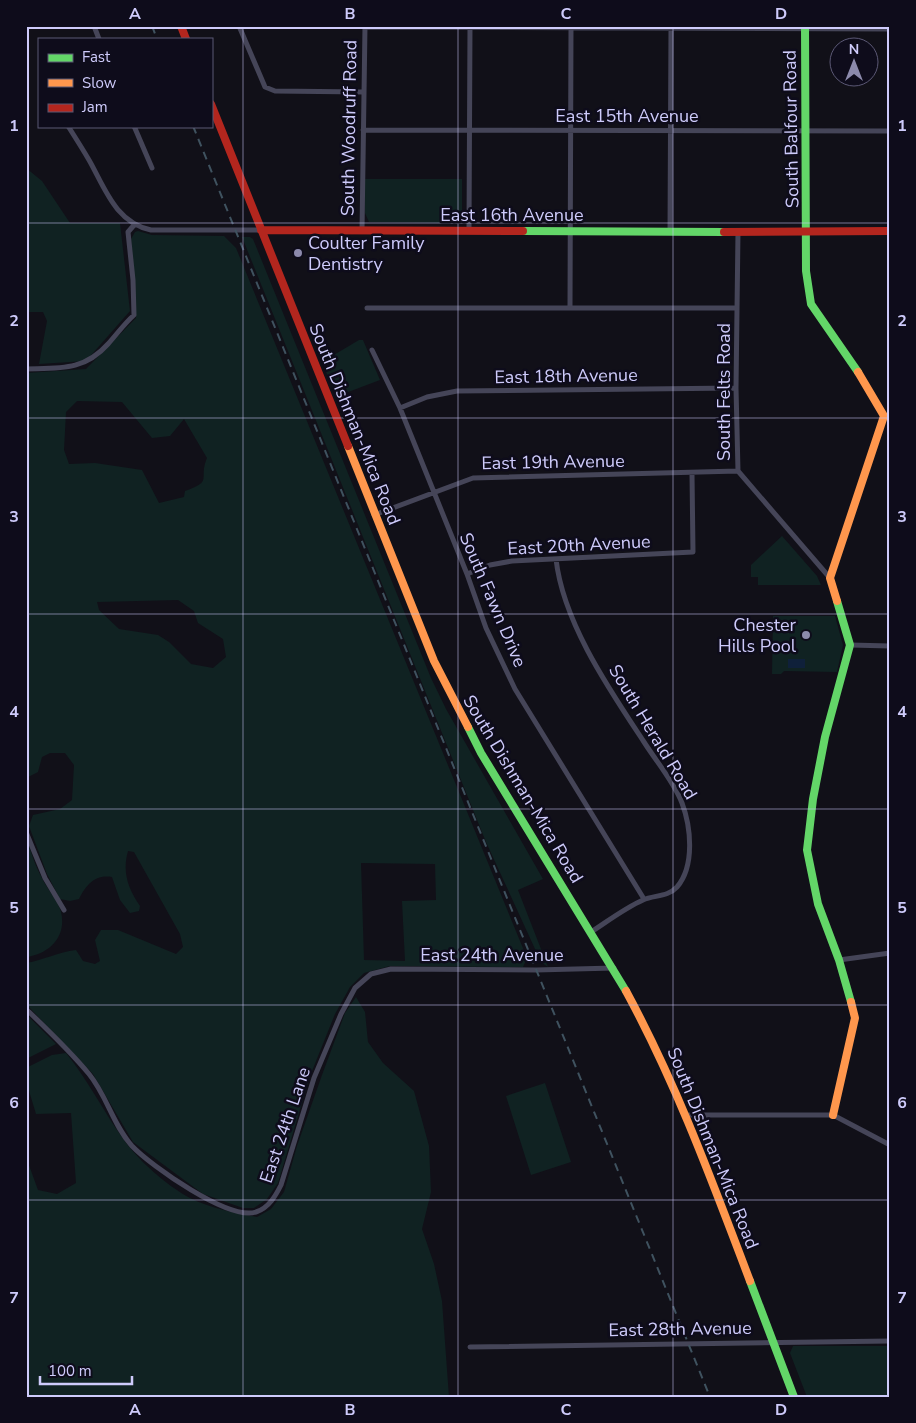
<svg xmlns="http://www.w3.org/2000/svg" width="916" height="1423" font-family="'Nunito Sans',sans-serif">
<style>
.green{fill:#102222;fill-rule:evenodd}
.water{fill:#0f203a}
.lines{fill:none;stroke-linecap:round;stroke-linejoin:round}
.street{stroke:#454558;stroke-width:5}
.fast{stroke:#63d668;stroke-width:8}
.slow{stroke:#ff974d;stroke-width:8}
.jam{stroke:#b3261e;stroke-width:8}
.rail{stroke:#3f525f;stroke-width:2;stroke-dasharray:8 6;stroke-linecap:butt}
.grid{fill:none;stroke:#cecbfb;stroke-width:1;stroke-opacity:0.55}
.poi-dot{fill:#8c8aac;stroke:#0e0c1b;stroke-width:2}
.labels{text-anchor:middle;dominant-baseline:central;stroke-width:5;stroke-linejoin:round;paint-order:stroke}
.street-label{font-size:18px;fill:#cecbfb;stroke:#0e0c1b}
.poi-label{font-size:18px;fill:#cecbfb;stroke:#0e0c1b;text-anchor:start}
.neatline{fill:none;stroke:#cecbfb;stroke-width:2}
.grid-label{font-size:16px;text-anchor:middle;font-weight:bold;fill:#cecbfb}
</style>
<rect width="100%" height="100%" fill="#111018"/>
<path class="green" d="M26,168L42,181L70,223H120L130,311L86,361L39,364L47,321L43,312H26Z
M365,179H462V223L369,222L365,213Z
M138,231L152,235L224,236L236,248L527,958L523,967L390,966L364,973L350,987L335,1014L310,1076L278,1183L267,1199L254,1208H243L203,1194L133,1142L93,1074L26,1004V963C44,960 58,952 76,950L83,961L95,964L100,961L95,940L101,930H118L176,954L183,947L180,934L134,852L128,851C122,872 128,889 140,906L139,911L130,913L120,900L112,877C95,874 86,885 79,899L70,901L60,899L47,874L29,826L33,815L60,809L72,800L74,765L65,753H50L42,757L38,772L26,778V373L86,369L136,318L131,239L135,232ZM77,401L122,402L152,438L170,436L184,419L207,458C198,479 214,481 185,491L184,497L159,503L142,470L95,463L69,464L64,450L66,412ZM178,600L194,611L198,623L223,639L226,657L213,668L191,664L169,642L158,635L119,629L99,610L97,602ZM361,863L435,864L436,900L402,901L405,961L364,960Z
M242,237H250L253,239L431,678L446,709L543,879L518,890L548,967L541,962L486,842Z
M359,340H363L380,380L335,397L334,391L322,362Z
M782,536L817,576L821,585H758V577H751V565Z
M773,616H835L843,645L837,672L784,671L781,674H772Z
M26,838C31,851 35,866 42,878C47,889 58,900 61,912C67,937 49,954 26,957Z
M356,997L365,1012L368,1042L383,1063L414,1091L429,1146L431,1192L422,1229L434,1264L442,1301L449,1397H26V1157L38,1190L57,1194L76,1183L71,1113L36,1114L26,1081V1068L52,1055L66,1053C88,1080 103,1111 124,1140C139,1161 166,1185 190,1198C210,1208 234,1213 257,1217L271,1209L284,1192L297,1146L322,1075L345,1013Z
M26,1014L56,1044L26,1059Z
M545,1083L571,1162L531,1175L506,1096Z
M793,1346H890V1397H807L790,1353Z"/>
<path class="water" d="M788,659H805V668H788Z"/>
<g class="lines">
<path class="street" d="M94,26L99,39
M239,26L265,87L275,91L363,92
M365,27L890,29
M68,126C75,137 82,148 89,160C105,188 115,222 151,230H261
M134,126L152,168
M363,130L890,131
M469,229L470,26
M362,230L365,26
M670,232L671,27
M738,232L736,388L738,471L830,578
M367,308H737
M570,308L571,27
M372,350L400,408L467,574L486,628L515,689L644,899
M26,369C60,368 84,371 108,344C117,334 124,324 134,315L133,280L128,232L135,224
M400,408L427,397L457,391L736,388
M374,515L473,478L738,471
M556,559C563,622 609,689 644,742C656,761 674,782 682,803C691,827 695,866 677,887C668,897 654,895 643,900C625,908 608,921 591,932
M467,574L490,565L512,561L693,552L692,474
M850,645L890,646
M26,832L45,878L64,910
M839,960L890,953
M26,1009C48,1030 70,1051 89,1074C107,1096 113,1125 132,1146C151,1166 229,1221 256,1212C269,1208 276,1195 281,1185L314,1078L341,1014L355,988L371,974L391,969L536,970L614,968
M687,1115H833L890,1145
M470,1347L890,1341"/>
<path class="fast" d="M805,26L806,271L811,304L858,372
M523,231L724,232
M837,601L850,645L825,737L813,799L807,850L818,904L839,960L851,1002
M468,727L481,753L626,991
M750,1281L794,1397"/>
<path class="slow" d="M348,446L434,661L468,727
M837,601L830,578L884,416L858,372
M626,991C677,1085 712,1181 750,1281
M833,1115L855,1018L851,1002"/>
<path class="jam" d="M181,26L186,39
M211,104L348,446
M261,230L523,231
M724,232L890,231"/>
<path class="rail" d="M152,26L157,39
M193,126L710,1397"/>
</g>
<path class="grid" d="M243,26V1397M458,26V1397M673,26V1397M26,223H890M26,418H890M26,614H890M26,809H890M26,1005H890M26,1200H890"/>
<g class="poi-dot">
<circle cx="298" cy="253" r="5"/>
<circle cx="806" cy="635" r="5"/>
</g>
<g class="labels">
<g class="street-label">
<text x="627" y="116">East 15th Avenue</text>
<text transform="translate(349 128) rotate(-89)">South Woodruff Road</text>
<text transform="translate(791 129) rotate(-91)">South Balfour Road</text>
<text x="512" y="215">East 16th Avenue</text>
<text transform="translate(566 376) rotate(-1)">East 18th Avenue</text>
<text transform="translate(724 392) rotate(-90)">South Felts Road</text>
<text transform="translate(355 424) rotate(68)">South Dishman-Mica Road</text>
<text transform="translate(553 462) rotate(-1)">East 19th Avenue</text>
<text transform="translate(579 545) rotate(-3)">East 20th Avenue</text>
<text transform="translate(493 600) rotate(67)">South Fawn Drive</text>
<text transform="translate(653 732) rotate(59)">South Herald Road</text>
<text transform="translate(523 789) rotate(59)">South Dishman-Mica Road</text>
<text x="492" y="955">East 24th Avenue</text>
<text transform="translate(285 1125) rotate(-71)">East 24th Lane</text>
<text transform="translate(713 1148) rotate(68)">South Dishman-Mica Road</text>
<text transform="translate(680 1329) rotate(-1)">East 28th Avenue</text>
</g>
<g class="poi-label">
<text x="308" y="243">Coulter Family<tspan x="308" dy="21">Dentistry</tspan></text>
<text x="796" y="625" text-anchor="end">Chester<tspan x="796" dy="21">Hills Pool</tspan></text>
</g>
</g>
<rect width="916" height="1423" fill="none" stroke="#0e0c1b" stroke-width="55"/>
<rect x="38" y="38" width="175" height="90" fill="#0e0c1b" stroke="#5b5875"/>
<rect x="48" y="54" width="25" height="8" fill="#63d668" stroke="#5b5875"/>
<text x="82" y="62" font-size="15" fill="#cecbfb">Fast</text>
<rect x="48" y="79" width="25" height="8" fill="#ff974d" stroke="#5b5875"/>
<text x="82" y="88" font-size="15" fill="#cecbfb">Slow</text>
<rect x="48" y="104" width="25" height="8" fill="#b3261e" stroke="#5b5875"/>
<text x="82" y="112" font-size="15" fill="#cecbfb">Jam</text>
<g transform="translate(854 62)"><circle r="24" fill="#0e0c1b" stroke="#5b5875"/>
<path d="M0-4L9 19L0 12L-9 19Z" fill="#8c8aac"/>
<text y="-8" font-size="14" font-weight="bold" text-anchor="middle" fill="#cecbfb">N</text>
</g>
<path d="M40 1376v8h92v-8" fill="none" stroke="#cecbfb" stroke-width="2.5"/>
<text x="48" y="1376" font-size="15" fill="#cecbfb" stroke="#0e0c1b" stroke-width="4" paint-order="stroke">100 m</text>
<rect x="28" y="28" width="860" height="1368" class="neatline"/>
<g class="grid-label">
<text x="135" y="19">A</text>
<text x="350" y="19">B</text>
<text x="566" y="19">C</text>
<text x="781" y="19">D</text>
<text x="14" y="131">1</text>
<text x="902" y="131">1</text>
<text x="14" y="326">2</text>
<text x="902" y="326">2</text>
<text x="14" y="522">3</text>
<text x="902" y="522">3</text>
<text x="14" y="717">4</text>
<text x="902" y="717">4</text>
<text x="14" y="913">5</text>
<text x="902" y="913">5</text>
<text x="14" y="1108">6</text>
<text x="902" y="1108">6</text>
<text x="14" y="1303">7</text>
<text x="902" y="1303">7</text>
<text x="135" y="1415">A</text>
<text x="350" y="1415">B</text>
<text x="566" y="1415">C</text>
<text x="781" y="1415">D</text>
</g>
</svg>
